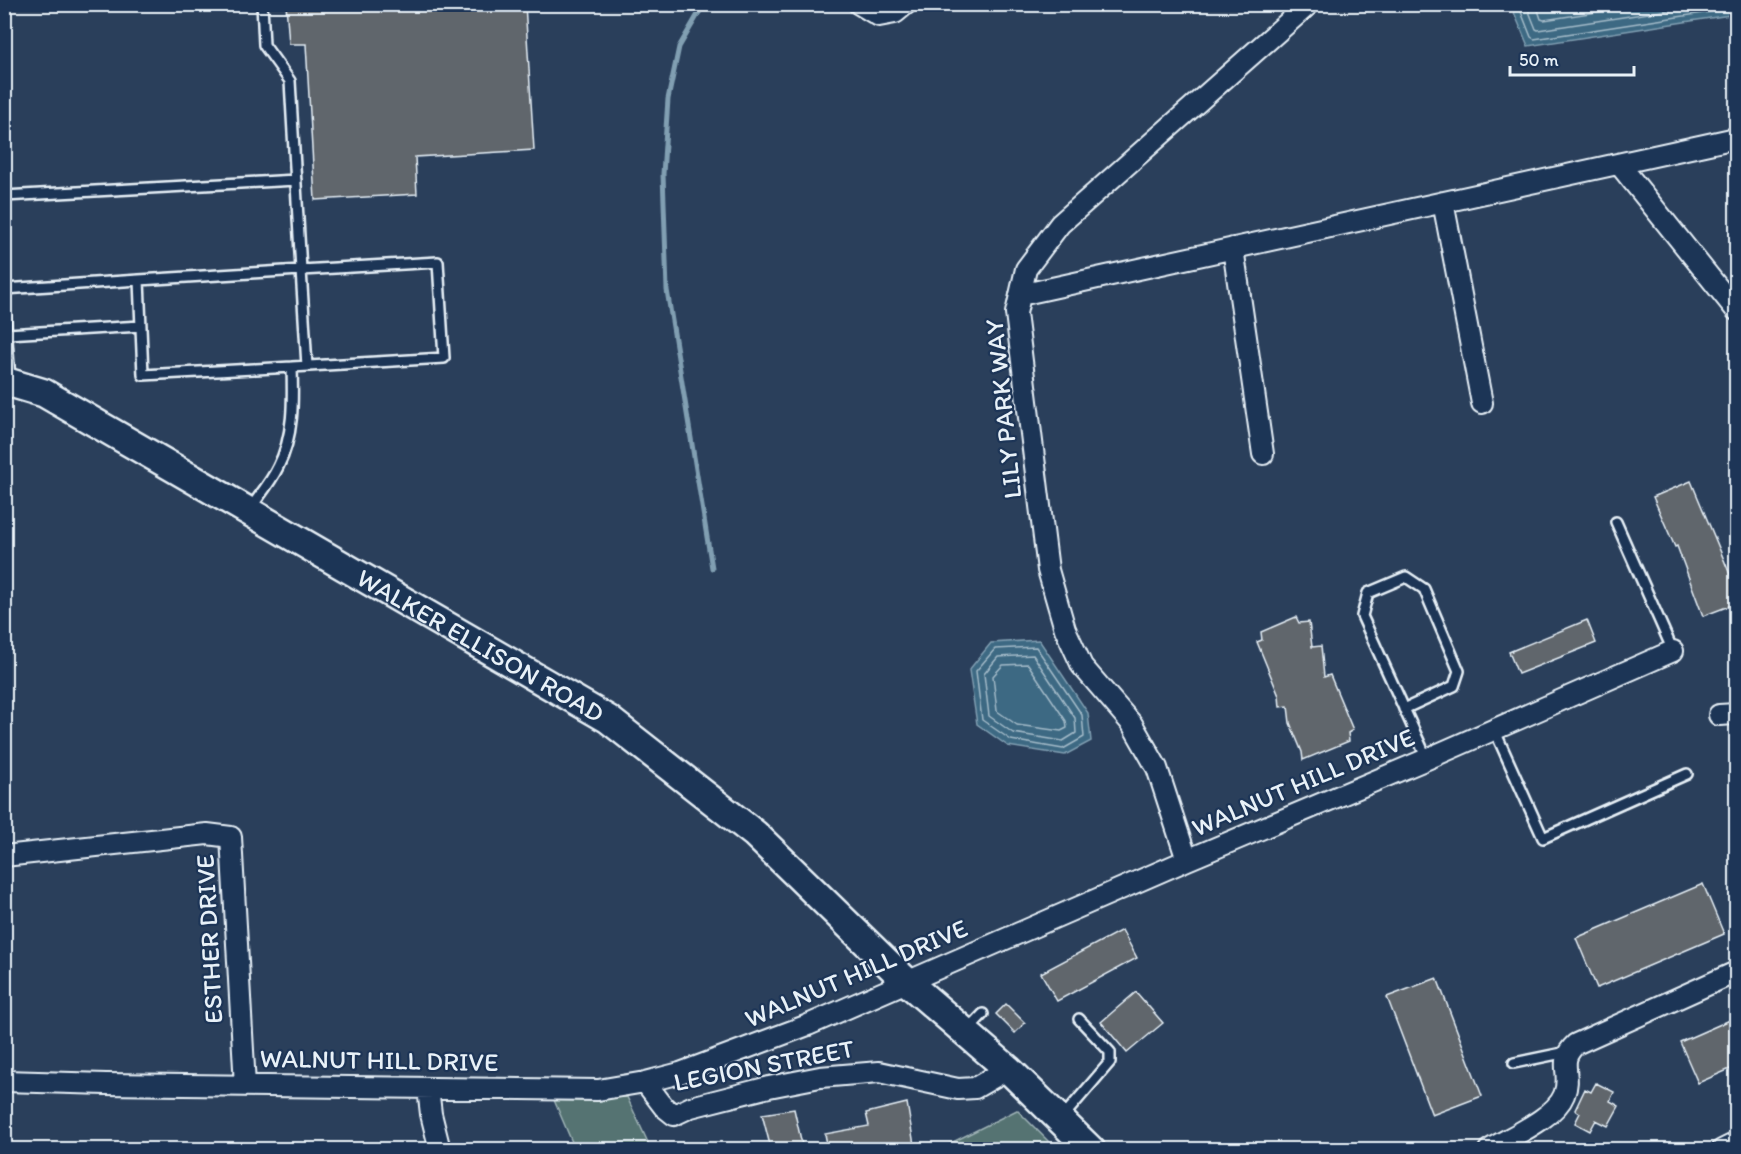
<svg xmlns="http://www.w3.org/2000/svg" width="1741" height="1154" font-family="Itim,sans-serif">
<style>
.green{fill:#547372;stroke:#9eb2b5;stroke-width:1.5}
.water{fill:#3d6983;stroke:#819fb2;stroke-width:1.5}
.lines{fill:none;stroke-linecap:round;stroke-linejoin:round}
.shore{stroke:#a4bbc9;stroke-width:1.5}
.stream{stroke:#819fb2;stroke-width:5}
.building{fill:#60666c;stroke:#e8f1f8;stroke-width:1.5}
.lane-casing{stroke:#e8f1f8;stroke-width:14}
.street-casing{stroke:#e8f1f8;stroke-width:24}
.secondary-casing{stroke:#e8f1f8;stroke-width:32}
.lane{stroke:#1d3557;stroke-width:9}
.street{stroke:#1d3557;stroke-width:20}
.secondary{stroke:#1d3557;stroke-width:27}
.labels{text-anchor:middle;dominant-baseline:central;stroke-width:4.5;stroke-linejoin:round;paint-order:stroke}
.street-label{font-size:26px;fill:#e8f1f8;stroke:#1d3557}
</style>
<rect width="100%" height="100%" fill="#2a3f5b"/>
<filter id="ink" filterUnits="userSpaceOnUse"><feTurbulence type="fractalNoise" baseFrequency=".0167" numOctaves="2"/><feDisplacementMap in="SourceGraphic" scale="12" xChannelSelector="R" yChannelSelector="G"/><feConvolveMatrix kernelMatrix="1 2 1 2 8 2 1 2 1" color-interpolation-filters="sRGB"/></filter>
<g filter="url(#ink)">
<path class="green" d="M627,1097L651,1149H575L554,1100Z
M1017,1110L1056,1149H939Z"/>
<path class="water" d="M1736,4V14L1528,46L1511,5Z
M1039,640L1088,713L1091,741L1065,755L1008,746L977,724L969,670L991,643Z"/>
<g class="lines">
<path class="shore" d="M1518,4L1531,37L1534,39L1736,8
M1526,4L1536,29L1538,30L1708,4
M1536,4L1541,19L1544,20L1649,4
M1036,647L1082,715L1084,737L1063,749L1011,740L982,720L976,671L995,649Z
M1033,655L1075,718L1076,733L1063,741L1013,733L989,716L984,674L998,657Z
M1028,664L1066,721L1067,728L1061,731L1017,725L997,711L993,676L1003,665Z"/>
<path class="stream" d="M704,4L679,47L668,99L663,174L667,290L712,568"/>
</g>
<path class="building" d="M286,4H525L534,150L415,157L417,194L315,200L306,44H289Z
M1691,481L1737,591V603L1703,616L1677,546L1675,547L1653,497Z
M1296,617L1299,623L1309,622L1312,647L1321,646L1324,677L1330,675L1353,730L1348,733L1349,741L1303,760L1302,752L1290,723L1288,706L1280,707L1279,696L1257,642L1262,640L1261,632Z
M1587,620L1596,643L1518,674L1509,652Z
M1703,884L1724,934L1597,988L1576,938Z
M1122,930L1137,958L1057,1001L1041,973Z
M1437,978L1482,1096L1432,1115L1387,997Z
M1136,992L1163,1023L1127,1053L1101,1022Z
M1006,1004L1025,1023L1015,1033L996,1014Z
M1737,1017V1066L1698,1083L1680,1042Z
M1596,1083L1614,1092L1610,1101L1619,1106L1608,1126L1596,1120L1590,1131L1575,1123L1580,1113L1575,1110L1585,1089L1591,1092Z
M907,1103L914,1145L899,1149H828L825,1134L869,1126L866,1113Z
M794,1109L803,1149H771L762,1114Z"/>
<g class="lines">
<g class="lane-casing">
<path id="lane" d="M4,196L296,180
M139,280L301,270L290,81L264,45L262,4
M4,289L139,280L143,375L292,367C293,401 294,436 278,467C271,482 259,496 250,509
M4,301L10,379
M7,334L141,326
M292,367L444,358L438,262L301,270L307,366
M1616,522L1673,651
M1404,709L1454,686L1459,671L1424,589L1406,577L1368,593L1362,616L1427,759
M1494,729L1543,838L1687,774
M966,1032L983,1014
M1514,1063L1567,1052
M1062,1118L1110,1062V1052L1079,1019"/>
</g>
<g class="street-casing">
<path id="street" d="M859,4L879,16L895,13L906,4
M1619,164L1736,310
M1443,202L1482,403
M1233,248L1263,454
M1020,295L1736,138
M1719,715L1736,714
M4,856L207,834L231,837L245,1086
M1187,860L1157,768L1132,724L1082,666L1065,629L1048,570L1016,313L1026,269L1060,224L1309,4
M4,1081L106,1084L598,1090L645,1082L680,1073L808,1025L1187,860L1427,759L1673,651
M645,1082L664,1107L674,1115L691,1107L769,1087L820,1077L879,1072L958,1089L975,1088L1008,1069
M428,1088L431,1114L440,1150
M1489,1150C1510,1137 1555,1118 1564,1095C1573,1073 1556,1062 1576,1044L1736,972
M1722,1150L1736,1143"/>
</g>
<g class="secondary-casing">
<g id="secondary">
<path id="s1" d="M4,381L44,393L608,719L755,834L907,982L1008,1069L1091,1150"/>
</g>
</g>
<use href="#lane" class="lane"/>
<use href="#street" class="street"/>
<use href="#secondary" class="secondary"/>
</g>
</g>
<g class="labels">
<g class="street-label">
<text transform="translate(1003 409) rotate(-96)">LILY PARK WAY</text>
<text stroke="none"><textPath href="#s1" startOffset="546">WALKER ELLISON ROAD</textPath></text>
<text transform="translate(1303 782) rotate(-23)">WALNUT HILL DRIVE</text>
<text transform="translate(209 939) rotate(-93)">ESTHER DRIVE</text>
<text transform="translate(856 973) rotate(-23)">WALNUT HILL DRIVE</text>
<text transform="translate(379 1060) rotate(1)">WALNUT HILL DRIVE</text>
<text transform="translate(764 1065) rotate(-11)">LEGION STREET</text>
</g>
</g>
<rect width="1741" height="1154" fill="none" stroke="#1d3557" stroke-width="24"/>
<rect x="12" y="12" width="1717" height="1130" fill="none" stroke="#e8f1f8" stroke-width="2" filter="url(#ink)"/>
<path d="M1510 66v9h124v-9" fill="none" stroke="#e8f1f8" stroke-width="3"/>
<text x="1519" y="66" font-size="18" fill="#e8f1f8" stroke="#1d3557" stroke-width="4.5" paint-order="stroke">50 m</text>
</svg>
